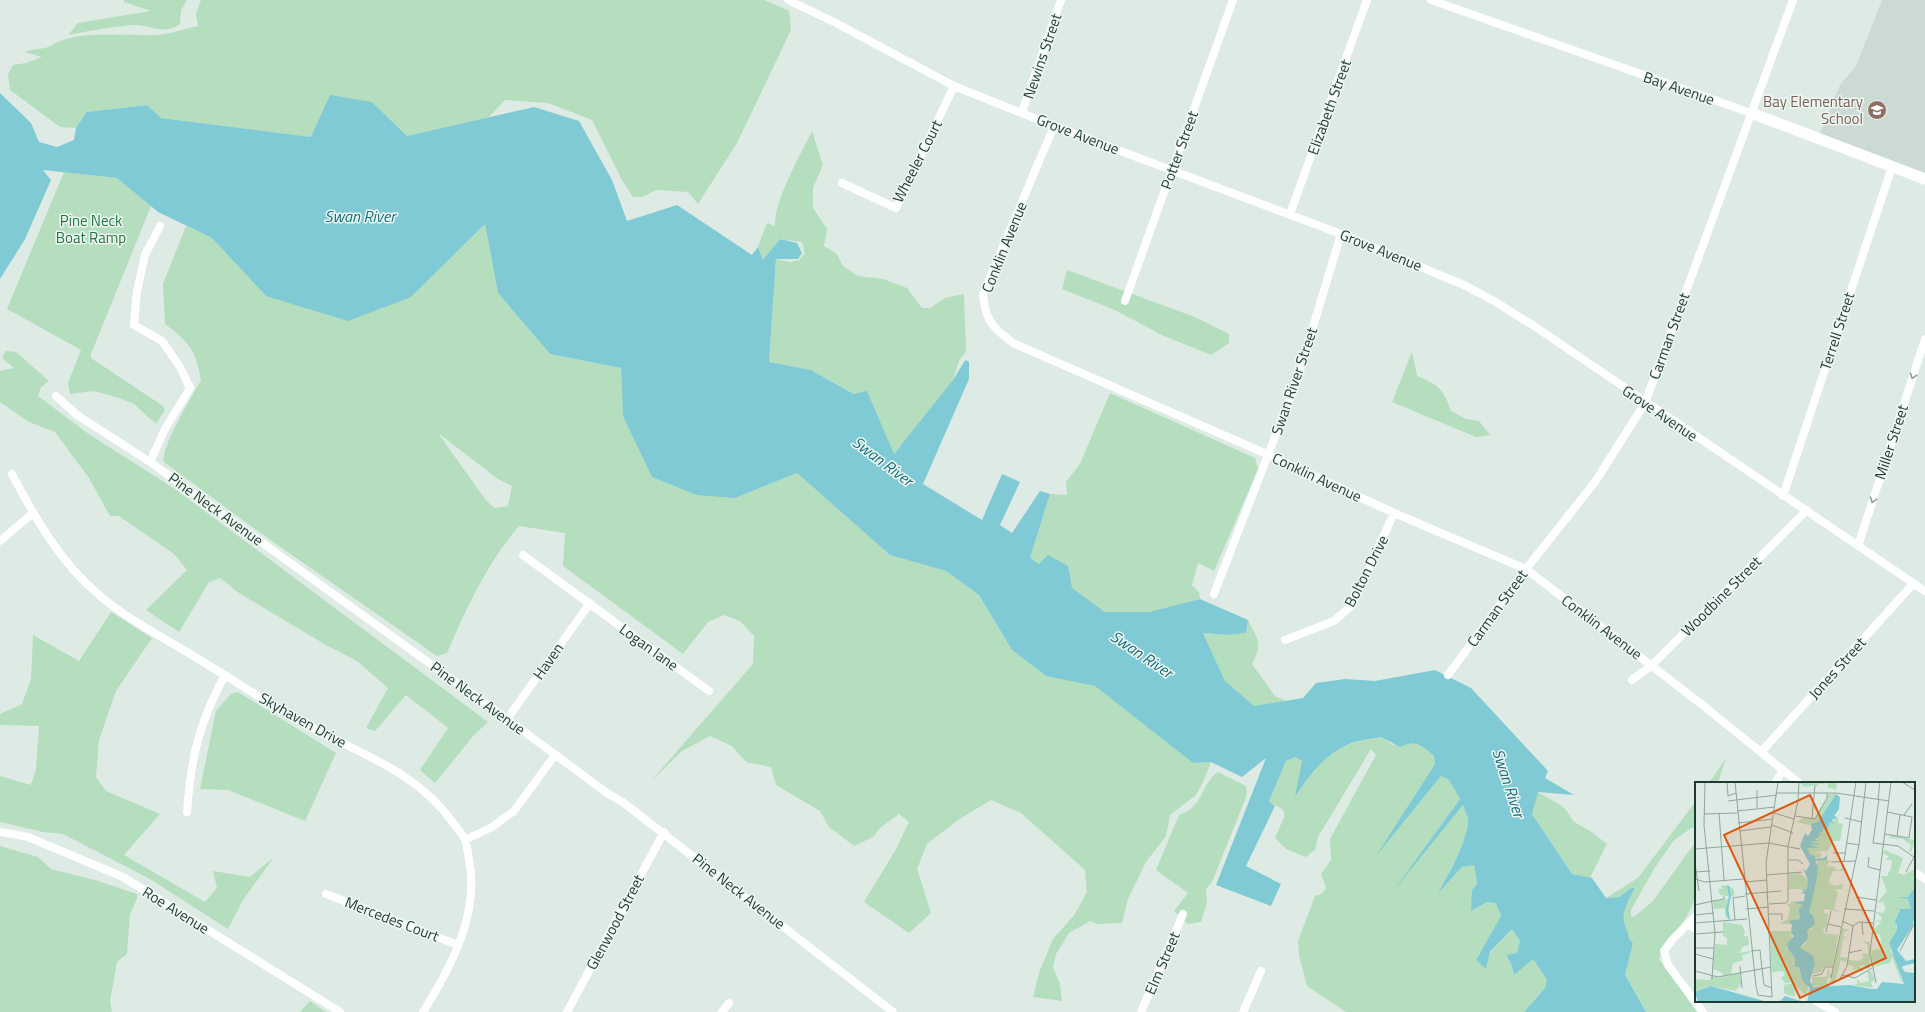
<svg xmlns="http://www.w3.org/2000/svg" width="1925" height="1012" font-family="'Titillium Web',sans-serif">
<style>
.built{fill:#cbdad3}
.green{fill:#b4debe;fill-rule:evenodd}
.water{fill:#7fcad5}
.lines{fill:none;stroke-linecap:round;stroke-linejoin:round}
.minor{stroke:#fff;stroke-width:8}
.tertiary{stroke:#fff;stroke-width:11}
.oneway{stroke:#8e9d98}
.labels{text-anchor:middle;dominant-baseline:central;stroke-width:3;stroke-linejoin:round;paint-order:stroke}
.street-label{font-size:15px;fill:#1e3b32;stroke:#eef7f2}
.education-label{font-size:15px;fill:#785e54;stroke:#eef7f2;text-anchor:end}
.park-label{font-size:15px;fill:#257542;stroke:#eef7f2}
.water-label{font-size:16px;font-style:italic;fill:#146c7b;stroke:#eef7f2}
.inset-river{fill:none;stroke:#7fcad5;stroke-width:2}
.inset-road{fill:none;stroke:#91a59d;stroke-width:1}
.view{fill:#de580e;fill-opacity:0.15;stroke:#de580e;stroke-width:2}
.inset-edge{fill:none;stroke:#1e3b32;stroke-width:2}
</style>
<rect width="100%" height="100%" fill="#ddebe4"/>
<path class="built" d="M1882,0H1925V173L1819,135L1840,85L1856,66Z"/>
<path class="green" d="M124,0H187L181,10L180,24C162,36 151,24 132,25C111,27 89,31 68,35L78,23L151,11L124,2Z
M201,0H764L789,11L791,30L737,143L698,204L688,192L656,190L642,197H633L622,180L592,120L548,103L505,100L488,118L407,136L372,102L311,137L161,118L147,105L88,112L76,128L60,127L10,90L8,74L13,65L26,63L42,57L25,52C33,48 40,50 48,47C53,45 57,42 62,40C92,31 126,36 156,35C172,34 183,29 198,26L196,14Z
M812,131L823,165L813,188V208L827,229L824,246L837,254L843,266L858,276L883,279L907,288L922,308H930L945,298L964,294L966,352L959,361L953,380L894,455L867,392L855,394L811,370L769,363L776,259L790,262L799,260L805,253L802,242L780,239L763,261L758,247L767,223L775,226C774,200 800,156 812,131Z
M64,172L117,178L151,206L91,354V358L163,406L165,410L156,424L134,404L119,398L94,391L70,394L68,383L81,350L7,309Z
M485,224L498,293L550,354L621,368L623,416L735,498L797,473L890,555L946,571L979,595L1012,650L1046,676L1095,685L1193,763L1211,762L1204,780L1196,795L1170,815L1166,836L1146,862L1128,899L1122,923L1098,924L1090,921L1069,933L1056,954L1053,967L1060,984L1062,1001L1033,997L1040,970L1053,939L1075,914L1087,892L1085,870L1021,813L991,800L958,820L927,844L917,869L931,913L909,933L864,902L895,851L909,822L899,814L881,827L873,837L854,846L829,827L820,811L776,785L771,767L746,762L732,746L710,736L682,751L651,781L753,664L754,636L740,621L724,615L708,622L683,654L563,566L565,533L519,526C487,563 466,609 447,653L437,656L252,527L164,462C160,448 193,395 201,380C196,350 189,342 165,324L163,284L186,226L212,238L266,296L411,297ZM438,433L498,479L512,486L508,506L494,508L485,499Z
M1067,270L1195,317L1229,334V343L1211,355L1162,335L1115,310L1062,289Z
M6,351L16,352L49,381L41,387L38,396L90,435L175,489L488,722L474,735L435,783L420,770L448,728L406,695L375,731L366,728L388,688L357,661L326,645L239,593L220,578L209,582L179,632L146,610L187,570L174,554L119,516H110L89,478L55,432L29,422L0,402V371L14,368L2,358Z
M1412,352L1417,376C1438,385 1443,388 1451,411L1466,419L1479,421L1490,435L1476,437L1392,402Z
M1110,393L1255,458L1258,469L1214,571L1198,563L1192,585L1199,592L1200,599L1149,612H1105L1030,558L1050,494L1067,495L1066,482L1080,464Z
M111,612L152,638L116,691L99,740L96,777L106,791L160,814L124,855L205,902L217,888L213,871L250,877L274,857L243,900L228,929L150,879L63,834L43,832L0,822V776L31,785L36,769L39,726L0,725V714L22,704L31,679L33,635L79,661Z
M1248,620C1258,640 1263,643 1252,664L1275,696L1286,701L1254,707L1225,681L1203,633L1227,635L1246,633Z
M238,692L336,753L305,821L228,790L200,789L216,711L231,694Z
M1381,737L1393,745L1408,743L1420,745L1434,756L1435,764L1379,852L1441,776L1449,780L1460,799L1401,881L1463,805C1465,810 1469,817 1468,823C1467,842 1448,874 1439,891L1462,867L1474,864L1477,884L1471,911L1487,902L1497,903L1501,917L1476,960L1486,968L1490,953L1512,929L1520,941L1517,953L1506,956L1512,966L1514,974L1533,959L1547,980L1545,988L1524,1012H1346L1307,986L1299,955L1298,941L1315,896L1322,894L1326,888L1321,874L1331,860L1330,839L1376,755L1371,749L1318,837L1315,850L1306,857L1286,849L1275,838L1285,815L1283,810L1269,801L1286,761L1295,757L1302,761L1296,796C1309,776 1324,755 1348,745C1358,740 1370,739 1381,737Z
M1726,758L1718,783H1709Z
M1218,772L1246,786L1247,795L1212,882L1206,889L1207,903L1201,922L1188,924L1174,911L1188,893L1156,870L1179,815C1204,807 1200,785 1218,772Z
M1537,792L1559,804L1566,810L1574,822L1590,831L1607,844L1590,878L1572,874L1532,814Z
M1696,801V830L1693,827L1674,840L1654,869L1631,910V916L1634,917L1653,901L1691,848L1696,843C1696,865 1701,892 1689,912C1680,929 1666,941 1659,959L1697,1012H1646L1625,975L1633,943L1629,939C1629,931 1625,928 1624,921C1622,910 1630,898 1635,888H1631L1619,897L1606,898L1638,878Z
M0,846L38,857L51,869L95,880L137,894V899L130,914L127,954L117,962L110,1001L112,1012H0Z
M310,1001L326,1012H300Z"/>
<path class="water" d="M0,93L31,123L39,142L57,147L74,140L76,128L87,112L147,105L161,118L311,137L330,95L372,102L407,136L534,107L579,121L612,180L627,221L677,205L752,255L758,247L763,260L780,239L797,243L802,253L798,259H776L769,362L811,370L854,394L867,391L894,454L953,380L964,362L966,360L969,362V379L923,484L982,520L1002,474L1020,482L1000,525L1012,533L1040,491L1050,494L1030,558L1039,564L1048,555L1068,566L1072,588L1105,612H1149L1200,599L1248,620L1246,633L1227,635L1203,633L1225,681L1254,706L1303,698L1316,683L1345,679L1375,681L1435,670L1471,688L1548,771L1545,778L1574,795L1538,792L1532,814L1572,874L1592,878L1606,898L1619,897L1631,888H1635C1630,898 1622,910 1624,921C1625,928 1629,931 1629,939L1633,943L1625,975L1646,1012H1524L1545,988L1547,980L1533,959L1514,975L1512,966L1506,955L1517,953L1520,941L1512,929L1490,952L1486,969L1476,960L1501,916L1496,903L1487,902L1471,911L1472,890L1477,884L1474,865L1462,867L1438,893C1449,873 1465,846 1468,823C1469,818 1465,811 1463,805L1394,890L1460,799L1449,780L1441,776L1376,856L1435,764L1434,756C1422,746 1416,739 1400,747L1381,737C1370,739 1357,740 1347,745C1323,756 1309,776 1295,797L1302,761L1295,757L1286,761L1269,801L1275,806L1246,866L1281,884L1271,906L1216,885L1266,758L1242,777L1211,762L1193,763L1095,686L1046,676L1012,650L979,595L946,571L890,555L797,473L735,498L697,495L652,477L623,416L621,368L550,354L498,293L485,224L411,297L348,321L266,296L212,238L158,212L117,178L43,170L51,180L25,239L0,279Z"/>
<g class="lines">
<path class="minor" d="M788,0L834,22L954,86L1054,126L1341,234L1464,285L1494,301L1534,326L1925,591
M1431,0L1751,113
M1022,112L1061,0
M1054,126L983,294C985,320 992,327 1013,343L1269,455L1394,513L1526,569L1705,707L1799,783
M842,183L896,208L954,86
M1290,214L1367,0
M1125,301L1233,0
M56,396L77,415L150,462L507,719L607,793L624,803L893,1012
M150,462L165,429L190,388L180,367L162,341L134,325L137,291L145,255L160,226
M12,474C35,518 60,562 98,594C125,618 159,635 190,654C229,677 267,703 307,725C360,754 417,771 454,824C457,829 463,834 465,840C467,846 468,853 469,859C480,914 451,967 423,1012
M1783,496L1892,167
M0,541L33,513
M1858,546L1925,339
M523,555L709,691
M1214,594L1297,380L1341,234
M1285,640L1334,621L1352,605L1394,513
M1448,675L1526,569L1595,482L1645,403L1793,0
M1632,680L1652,665L1807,510
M507,719L590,603
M1761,752L1913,584
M1775,783L1783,770
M187,812C191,758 199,722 225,675
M0,832L28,837L123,877L340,1012
M465,840L492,827L514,811L555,755
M1914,872L1925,879
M326,894L458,945
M1696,916L1672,940L1664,951L1668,965L1703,1012
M1688,924L1696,929
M1816,1001L1835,1012
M567,1012L664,832
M722,1012L729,1003
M1141,1012L1183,914
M1243,1012L1261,971"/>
<path class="tertiary" d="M1751,113L1925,179"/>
</g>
<defs><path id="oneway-chevron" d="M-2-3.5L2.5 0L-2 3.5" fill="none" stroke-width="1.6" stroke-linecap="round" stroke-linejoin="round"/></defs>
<g class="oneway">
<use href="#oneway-chevron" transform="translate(1913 376) rotate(108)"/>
<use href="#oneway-chevron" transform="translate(1873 500) rotate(108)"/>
</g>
<defs>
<g id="school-disc" transform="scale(1)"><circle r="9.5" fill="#8d6e63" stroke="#eef7f2"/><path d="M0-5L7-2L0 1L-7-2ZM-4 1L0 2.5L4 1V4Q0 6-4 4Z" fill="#fff"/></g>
</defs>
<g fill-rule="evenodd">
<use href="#school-disc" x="1877" y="110"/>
</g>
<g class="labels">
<g class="street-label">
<text transform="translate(1042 56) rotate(-71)">Newins Street</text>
<text transform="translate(1679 88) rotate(19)">Bay Avenue</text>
<text transform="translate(1329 107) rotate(-70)">Elizabeth Street</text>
<text transform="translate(1078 134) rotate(21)">Grove Avenue</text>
<text transform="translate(1179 150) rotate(-70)">Potter Street</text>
<text transform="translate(917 161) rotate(-63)">Wheeler Court</text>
<text transform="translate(1004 247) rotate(-68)">Conklin Avenue</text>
<text transform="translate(1381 250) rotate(22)">Grove Avenue</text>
<text transform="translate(1837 331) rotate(-72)">Terrell Street</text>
<text transform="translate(1669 336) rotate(-70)">Carman Street</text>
<text transform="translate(1294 381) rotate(-71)">Swan River Street</text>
<text transform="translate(1660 413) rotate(34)">Grove Avenue</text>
<text transform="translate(1891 442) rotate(-72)">Miller Street</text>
<text transform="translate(1317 477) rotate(25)">Conklin Avenue</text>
<text transform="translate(216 509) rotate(36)">Pine Neck Avenue</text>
<text transform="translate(1366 571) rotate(-63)">Bolton Drive</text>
<text transform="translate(1721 596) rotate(-45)">Woodbine Street</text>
<text transform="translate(1497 608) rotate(-54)">Carman Street</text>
<text transform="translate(1602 627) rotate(37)">Conklin Avenue</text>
<text transform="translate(649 647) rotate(36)">Logan lane</text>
<text transform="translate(548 661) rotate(-55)">Haven</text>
<text transform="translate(1837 668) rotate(-48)">Jones Street</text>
<text transform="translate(478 698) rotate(36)">Pine Neck Avenue</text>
<text transform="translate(303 720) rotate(29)">Skyhaven Drive</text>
<text transform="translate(739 891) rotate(38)">Pine Neck Avenue</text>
<text transform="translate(176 910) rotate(32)">Roe Avenue</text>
<text transform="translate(392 919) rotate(21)">Mercedes Court</text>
<text transform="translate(615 922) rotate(-62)">Glenwood Street</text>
<text transform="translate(1162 963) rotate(-67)">Elm Street</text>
</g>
<g class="education-label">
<text x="1863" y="101">Bay Elementary<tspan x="1863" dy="17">School</tspan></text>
</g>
<g class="park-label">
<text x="91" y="220">Pine Neck<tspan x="91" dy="17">Boat Ramp</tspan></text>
</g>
<g class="water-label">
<text x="360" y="216">Swan River</text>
<text transform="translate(883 461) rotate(37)">Swan River</text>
<text transform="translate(1142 654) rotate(34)">Swan River</text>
<text transform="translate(1509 783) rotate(72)">Swan River</text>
</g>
</g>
<g transform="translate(1695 782)">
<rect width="220" height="220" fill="#ddebe4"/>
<path d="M142,0L141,8L132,5L134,1L123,2V5L121,3L110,5L105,1ZM132,12H141L123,40L116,42L118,44L101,40L109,36L119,37L132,17ZM143,36V41L148,42L145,59H138L133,69L114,70L126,71V75L119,77L120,75L113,70L112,65L118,64L114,62L122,59V53L127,52L124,51L127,49V46L132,48L135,40L140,39L139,37ZM195,53L220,58L216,70L214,69L216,63L208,57L195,56ZM190,68L208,76L203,91L208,93L220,87V105L213,115H207L213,116L217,127H205L199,124L205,128L201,136V150L194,161L196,170L200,173L207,199V201L197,175L195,181L179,185V192L176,169L187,166L185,153L179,151V146L186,141L180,138L186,139L187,136L181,130L188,131L191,125L182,123L190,124L188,120L182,121L192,109L186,94H192L196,86L197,78H190L194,75L188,71ZM136,78L131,84L139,85L142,89L148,86L149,89H138L134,97V101L140,104L148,102L147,107L139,108L143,110L139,127L146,130L129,127V131L133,132L131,146L128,147L129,151L143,153L138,184H129L126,190L117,192L120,182L105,166L110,162L112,149L116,147L114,130L117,110L120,105L122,79ZM105,91L113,98L112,107H94V92ZM33,103L39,108V115L25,113L23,107H27L26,104ZM33,117L32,124L33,122L35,138L30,133V126L19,127L18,119ZM97,120L108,122L105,128V137L96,140L94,138L96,142H84L93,137L95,126L92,123ZM28,140L47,143L50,150L48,155L53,154L54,163L47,165L45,171L55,169V171L47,173L48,178L38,181L36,192L27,194L28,191L18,187L20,162L32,163V156L28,154ZM147,146L154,148L149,150L148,154L152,157L148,156L145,175L152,176L151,180L146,178L139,202H135ZM75,149H95L97,155L92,166L100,176L113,206L111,213L100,204V212L103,213L96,214L89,211V203L101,200L90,201L86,196L90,192L88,189L77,190ZM167,159L175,160V186L171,187L169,183L165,184L168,190L164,187L158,188V184L153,183V178L164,179L168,176V171L173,172V163ZM133,186L136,195L132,196L131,204H117V195H132ZM172,189H176L180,198L176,200L178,206L158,203L162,202V197L166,201L174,199ZM45,191L46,202L40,209L16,204L0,210V197L15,198L16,194L24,196Z" fill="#b4debe"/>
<path d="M141,12L145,15L144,27L139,34L143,35L137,38L139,41L135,40L132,49L127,46L128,49L124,51L128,53H123L124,55L120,57L124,59L116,60L125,63L114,62L123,66H112L115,72L121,75L119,77L129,76L132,73V78L120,79L123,85L121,101L114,130L118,134L120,142L112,149L113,156L105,166L118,174L120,182L115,199L118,205L155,203L176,207H182L187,200L209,202L194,161L201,150L202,144L200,139L205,128L199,124L205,127H216L213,117L204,115H213L220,105V133L217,145L202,168L211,179L220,177V181L208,184L207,186L210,190L220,191V220H112L115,206L108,200L104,185H100V176L93,167L92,162L99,154L96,151L97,143L94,139L105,137L104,127L108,123L97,120L109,119L110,112L106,111L110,109L105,108L112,107L113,98L108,86L111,89L115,82L105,64L110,51L113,54L117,48L116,42L123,40ZM16,204L69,219H85L90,214L109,220H3L0,210Z" fill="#7fcad5"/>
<path class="inset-river" d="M33,104L35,114L32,128L34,137"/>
<path class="inset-road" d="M10,0L9,43L20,151L17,197M32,0L33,14L41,11M40,0L61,204L63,213L77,215L71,81L83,0M207,0L220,8M62,8V26M82,11H141L194,19M183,17L185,0M184,17L178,61L203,64L219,75M33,19L82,13M42,29L80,25M24,31L29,98M79,31L99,37M9,32L42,31M209,33L217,22M100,34L120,37L132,16V11M117,36L120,3M150,36L167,40M43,41L78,37M77,43L98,51M44,49L76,45M190,52L214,56L217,35L192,30M202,54L205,32M152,61L164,63M0,67L74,61L105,67M138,71H151M174,75L173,85L185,88M93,78H103L108,82M149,79L161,0M136,80L161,79M0,81L4,109M0,90L15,89M211,90L219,75M72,93L107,90M0,97L10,100L48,97M49,100L72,98M50,112L86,109M161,115L181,118M18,119L29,117V114M74,122L91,121L93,119V64L103,19L104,0M0,123L18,119M51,127L74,125M149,127L180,129M74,132H87V138M0,133L19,131M40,138L38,116L50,114M147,139L158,144M167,140L168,153M0,141L52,137M133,142L146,145M131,150L136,129M0,152L28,150M0,166H19M56,169L65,168L67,187M205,169L220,140M153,171L167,168M0,172L18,177M45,184L47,206M67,187L69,203L77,206M0,189L23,195L76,185M147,193L160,196L177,186M118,194L127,192L130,185H138M136,196L164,63L171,0M145,197L152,184L158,144L164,140L178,141M181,201L175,171L196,0"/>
<path class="view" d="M115,13L191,176L105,216L29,53Z"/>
<rect width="220" height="220" class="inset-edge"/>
</g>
</svg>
